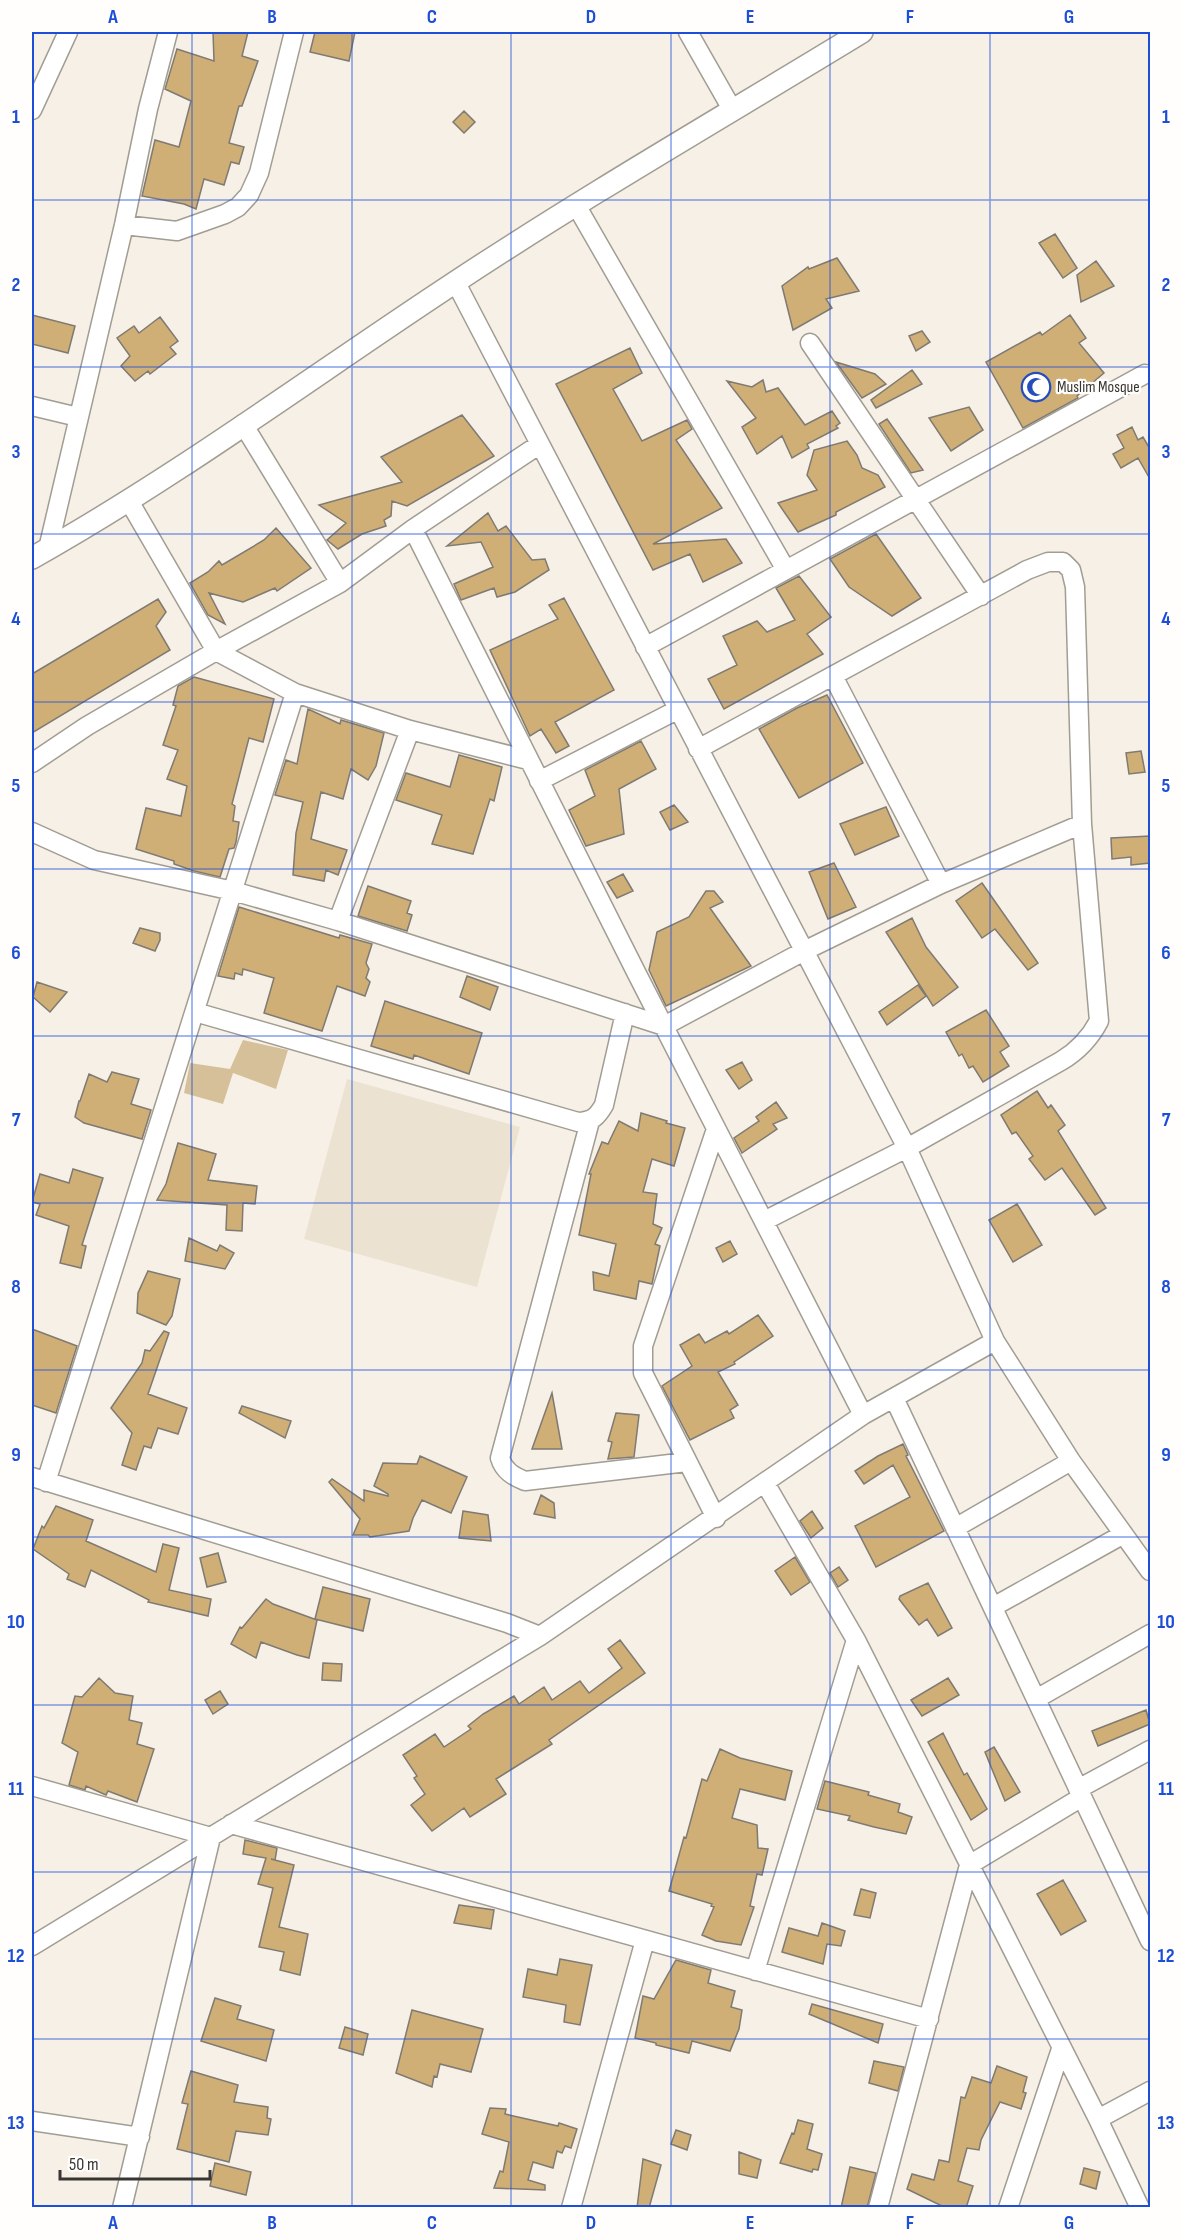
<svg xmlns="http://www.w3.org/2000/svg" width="1182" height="2239" font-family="'Sofia Sans Condensed',sans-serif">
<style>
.built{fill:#ece2d2}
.green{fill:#d6c099}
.building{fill:#cfaf76;stroke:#7f7a72;stroke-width:1.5}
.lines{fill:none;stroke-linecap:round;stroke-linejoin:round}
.minor-casing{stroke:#a29d93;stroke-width:21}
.tertiary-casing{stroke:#a29d93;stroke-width:24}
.minor{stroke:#fff;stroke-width:18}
.tertiary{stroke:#fff;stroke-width:21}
.grid{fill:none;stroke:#1d4ed8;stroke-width:1.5;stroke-opacity:0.55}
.labels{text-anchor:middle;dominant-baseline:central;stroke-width:4.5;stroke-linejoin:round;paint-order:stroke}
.poi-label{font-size:16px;fill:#383632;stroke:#fffefc;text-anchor:start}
.neatline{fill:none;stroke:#1d4ed8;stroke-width:2}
.grid-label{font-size:20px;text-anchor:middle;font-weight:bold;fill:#1d4ed8}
</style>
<rect width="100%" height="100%" fill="#f6f0e6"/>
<path class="built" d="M347,1079L520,1127L477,1287L304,1239Z"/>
<path class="green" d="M243,1040L288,1050L276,1089L233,1073L223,1104L184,1093L190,1063L230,1069Z"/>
<path class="building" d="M213,32H248L242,56L258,61L242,106H239L229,143L244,147L239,164L231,162L224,185L204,179L196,209L184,204L142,196L155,140L179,147L191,101L165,89L177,49L214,61Z
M315,32H355L349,61L310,52Z
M464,111L475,122L464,133L453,122Z
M1055,234L1077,268L1063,278L1039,243Z
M837,258L859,291L826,299L832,308L793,330L782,286L808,267L809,269Z
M1096,261L1114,286L1081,302L1077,275Z
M32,315L75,326L68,353L32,344Z
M1070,315L1086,338L1079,343L1104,373L1077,396L1078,398L1023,428L986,362L1040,332L1042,335Z
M160,317L178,341L170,347L176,354L150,374L148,371L135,381L121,366L130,356L117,338L134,326L139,333Z
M922,331L930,342L916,351L909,336Z
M630,348L642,373L613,389L642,441L687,420L692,429L676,440L722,508L653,544L726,539L742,563L703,582L690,554L653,570L556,384Z
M836,362L875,374L886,384L862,398Z
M912,370L922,384L876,408L871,400Z
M763,380L766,392L778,388L805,425L832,411L840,423L836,426L838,428L807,444L809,448L792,458L782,436L757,454L742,427L756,418L727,381L752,387Z
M969,407L983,430L951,451L929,418Z
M462,415L494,456L407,506L392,501L391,516L384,520L386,526L362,534L338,549L327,540L346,523L319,505L402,482L381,457Z
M887,419L923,470L911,473L879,424Z
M1132,427L1138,440L1143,437L1150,449V479L1138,458L1121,468L1113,454L1124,448L1117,435Z
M847,441L857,455L862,468L878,475L885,487L836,512V515L798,532L778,503L817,490L807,475L814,450Z
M488,513L498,531L506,526L532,560L545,559L549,570L515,592L497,597L494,588L461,600L454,584L493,567L481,542L447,546Z
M276,528L311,568L277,591L275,588L243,602L209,593L225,624L208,615L190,583L208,572L219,561L222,565L264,540Z
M876,534L921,598L892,616L849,587L830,559Z
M799,576L831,617L807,634L823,654L724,709L708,679L737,665L723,636L757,621L767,632L795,620L776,588Z
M564,598L614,690L555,722L569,746L556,753L541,729L530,736L490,650L558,619L549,605Z
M158,599L166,612L156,626L170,650L32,733V674Z
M194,677L274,699L263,742L249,738L232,804L235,806L233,821L239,822L236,842L234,848L229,849L220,877L194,871L174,864V861L136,849L146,808L181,816L187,786L167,779L178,750L163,745L176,706L173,705L178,686Z
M827,695L863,763L799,798L759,729L797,708Z
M308,709L340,724L341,720L384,733L376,766L368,780L351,769L343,799L321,792L311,839L347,850L338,875L326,870L324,881L293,875L296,833L303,802L275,795L286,760L297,764Z
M641,741L656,769L619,789L624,834L586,846L569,810L595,796L585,770Z
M1141,751L1145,772L1129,774L1126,753Z
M459,755L502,767L494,801L490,799L473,854L432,844L442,815L396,800L406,773L450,787Z
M674,805L688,822L670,830L660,812Z
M886,807L899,836L855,855L840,824Z
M1150,836V863L1131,865V857L1112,859L1111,838Z
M834,863L856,907L828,919L809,872Z
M623,874L633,891L617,898L607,882Z
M982,883L1038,963L1028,970L995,929L982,938L956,901Z
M368,886L411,901L407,913L412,915L407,931L358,916Z
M706,891H714L723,902L710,908L751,966L666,1006L649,970L657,932L689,917Z
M239,907L339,938L340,935L372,944L366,963L369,969L366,978L370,982L365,996L337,986L322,1031L264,1013L274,978L243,969L242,975L235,973L234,979L218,976Z
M912,918L926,947L958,987L933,1006L886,932Z
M140,928L160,933V940L155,951L133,943Z
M467,976L498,987L490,1010L460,997Z
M37,982L67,992L50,1012L33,997Z
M918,985L926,996L887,1025L879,1012Z
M385,1001L482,1033L469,1074L414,1055L413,1059L371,1046Z
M986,1010L1009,1046L1000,1052L1009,1066L983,1082L973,1066L969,1068L962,1054L959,1056L946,1032Z
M742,1062L752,1080L739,1089L726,1070Z
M112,1072L139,1079L131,1104L151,1110L142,1139L84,1123L75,1117L79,1101H80L89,1074L107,1082Z
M1037,1091L1048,1108L1051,1105L1065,1125L1058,1131L1106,1208L1095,1215L1062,1168L1045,1180L1029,1159L1033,1156L1016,1132L1012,1134L1001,1115Z
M776,1102L787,1118L773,1124L777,1129L742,1153L734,1138L759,1121L756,1117Z
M641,1113L667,1121L666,1123L685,1128L674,1166L652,1159L643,1192L657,1194L653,1224L662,1228L655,1244L660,1246L652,1284L639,1281L636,1299L594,1290L593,1272L609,1276L616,1244L579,1235L591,1174H589L602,1142L608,1144L619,1121L638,1131Z
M178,1143L216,1154L208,1180L257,1186L255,1204L243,1203L242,1231L226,1230L227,1205L157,1200L166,1184Z
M73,1169L103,1178L82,1245L86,1246L81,1268L60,1263L69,1226L36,1215L40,1204L32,1202L40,1174L69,1183Z
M1017,1204L1042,1245L1013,1262L989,1220Z
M189,1238L217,1251L220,1245L234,1253L225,1269L185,1261Z
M730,1241L737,1254L723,1262L716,1248Z
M148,1271L180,1279L172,1316L166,1325L137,1313L138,1293Z
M758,1315L773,1336L734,1362L735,1364L718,1372L738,1405L730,1410L734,1418L690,1440L662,1386L692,1366L680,1345L699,1334L705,1343L727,1331L729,1334Z
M32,1329L77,1346L56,1413L32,1405Z
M164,1331L169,1333L148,1394L187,1408L178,1434L158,1428L151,1448L144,1446L136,1470L122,1465L132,1433L111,1408L142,1363L145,1350L150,1351Z
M552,1393L562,1449H532Z
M242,1406L291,1421L285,1438L239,1413Z
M616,1413L639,1415L634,1457L608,1459L612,1442L608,1441Z
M903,1444L908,1455L906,1456L944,1531L876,1567L855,1526L910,1497L893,1465L864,1484L855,1471L878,1456Z
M420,1456L467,1477L451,1513L422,1500L413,1518L409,1531L370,1537L368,1535H353L360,1519L329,1482L332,1479L364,1501V1490L388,1496V1494L374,1486L383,1463L417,1464Z
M541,1495L554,1503L555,1518L534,1514Z
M56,1506L93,1520L86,1541L156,1572L163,1544L179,1548L169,1590L211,1599L208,1616L148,1602L149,1600L91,1570L85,1587L67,1579L69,1574L33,1549L42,1526L44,1528Z
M463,1511L488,1515L491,1541L459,1538Z
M812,1511L823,1528L811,1538L800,1521Z
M218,1553L226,1582L207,1587L200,1558Z
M795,1557L810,1582L791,1595L775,1571Z
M839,1567L848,1580L838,1587L830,1573Z
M928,1583L952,1628L938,1636L927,1619L919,1625L899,1599L900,1596Z
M323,1587L370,1599L363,1631L315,1619Z
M266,1599L273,1604L317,1620L309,1658L297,1655L261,1642L256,1658L231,1644L240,1627L242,1628Z
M620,1640L645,1673L549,1740L552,1744L496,1779L506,1794L470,1817L464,1808L432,1831L411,1805L425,1794L414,1778L417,1776L403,1755L435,1734L444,1747L471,1729L468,1726L483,1714L514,1696L519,1704L544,1687L552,1700L580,1681L589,1693L622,1668L608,1649Z
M323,1663L342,1664L341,1681L322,1680Z
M99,1678L115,1693L133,1696L129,1720L142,1723L137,1744L154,1749L137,1802L108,1791L106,1795L86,1786L85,1790L69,1785L78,1752L62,1743L75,1696L82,1697Z
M948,1678L959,1695L922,1716L911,1700Z
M220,1691L228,1704L213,1714L205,1700Z
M1146,1710L1150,1724L1098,1746L1092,1731Z
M943,1733L964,1775L967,1773L987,1809L971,1820L928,1742Z
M994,1747L1020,1792L1005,1801L985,1752Z
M720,1749L740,1758L792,1771L785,1800L740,1789L732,1818L757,1825L758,1848L768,1849L762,1875L757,1874L750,1906L754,1907L741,1945L716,1941L702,1935L714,1907L711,1906L712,1904L669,1891L684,1837L686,1838L702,1779L707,1781Z
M825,1781L869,1792L868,1795L900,1804L898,1812L912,1817L906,1834L874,1827L848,1820L850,1816L817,1809Z
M245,1840L277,1848L275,1860L271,1859L294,1865L279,1927L308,1934L300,1975L280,1970L284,1952L259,1947L273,1888L258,1884L266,1858L243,1854Z
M1063,1880L1086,1921L1061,1935L1037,1894Z
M861,1889L876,1893L870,1918L854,1915Z
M459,1905L494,1910L491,1929L454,1923Z
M822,1923L845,1931L841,1946L827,1944L823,1964L782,1952L789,1928L818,1936Z
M560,1959L592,1965L580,2025L564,2022L566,2005L523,1997L528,1969L557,1975Z
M676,1960L711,1970L708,1983L735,1991L731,2007L742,2010L739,2029L730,2051L692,2041L689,2053L656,2045V2043L635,2038L643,1996L654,1999Z
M215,1998L241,2006L237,2019L274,2030L266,2061L201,2041Z
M812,2004L883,2024L878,2043L809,2014Z
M412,2010L483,2029L471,2072L440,2064L437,2077L434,2076L432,2087L396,2073Z
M345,2027L368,2034L363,2055L339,2048Z
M874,2061L904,2067L898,2091L869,2083Z
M997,2066L1027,2077L1023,2092L1026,2093L1021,2109L1000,2102L981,2140L979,2150L967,2148L958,2181L973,2186L966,2208H946L907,2189L912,2174L934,2180L939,2160L949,2162L961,2097L965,2098L972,2077L991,2083Z
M191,2071L238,2085L234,2102L268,2107L267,2118L271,2119L268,2135L236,2131L229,2162L177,2149L188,2104L182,2103Z
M490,2108L506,2109L505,2114L558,2126L559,2123L577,2129L571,2148L565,2146L562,2153L557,2151L553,2168L533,2162L528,2180L545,2185V2190L494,2188L500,2171L503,2172L509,2142L482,2134Z
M798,2120L813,2124L807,2149L822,2154L818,2170L813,2169L812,2172L780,2163L792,2133L794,2134Z
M676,2130L691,2135L687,2150L671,2144Z
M739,2152L761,2160L757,2178L739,2174Z
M643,2159L661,2165L649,2208H637Z
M215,2163L251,2172L246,2195L210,2186Z
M850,2167L876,2173L867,2208H841Z
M1084,2168L1100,2172L1096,2189L1080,2184Z"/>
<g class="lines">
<g class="minor-casing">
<path id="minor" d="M688,32L733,111
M32,110L68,32
M576,205L786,570
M124,225L177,231L225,214L238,207L249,195L259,173L294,32
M455,281L907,1148L995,1341L1071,1461L1150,1571
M810,343L981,596
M32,406L78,417
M243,424L340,583
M129,501L216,651L295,693L410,730L528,760
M413,529L637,974L863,1415
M48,549L124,225L148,109L168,32
M645,647L1145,374
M833,676L941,884
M698,749L1027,570L1048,562H1063L1071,570L1075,587L1082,824L1099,1021C1090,1038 1078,1051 1061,1061L907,1148L764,1221
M32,763L87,726L216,651L340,583L413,529L540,444
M539,781L677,710
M32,832L94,860L233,891L338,921L664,1026L806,950L941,884L1082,824
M338,921L410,730
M195,1012L578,1122C593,1121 597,1117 604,1105L625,1013
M590,1121L500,1458C504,1471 513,1476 525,1481L687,1462
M894,1398L1150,1941
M32,1477L507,1623L540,1636
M46,1482L295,693
M765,1483L856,1640L1098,2119L1140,2208
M716,1518L643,1373V1346L716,1129
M955,1528L1071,1461
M993,1607L1122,1535
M1036,1699L1150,1634
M32,1786L211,1837L122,2208
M1078,1789L1150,1750
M231,1824L929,2019
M32,1946L540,1636L863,1415L995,1341
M755,1971L856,1640
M1098,2119L1150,2091
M32,2121L140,2137
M571,2208L645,1940
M878,2208L969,1865L1082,1797
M1008,2208L1061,2049"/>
</g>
<g class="tertiary-casing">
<path id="tertiary" d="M32,558C178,476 314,375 454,283C587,195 726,115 862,32"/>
</g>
<use href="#minor" class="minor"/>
<use href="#tertiary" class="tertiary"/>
</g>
<path class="grid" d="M192,32V2208M352,32V2208M511,32V2208M671,32V2208M830,32V2208M990,32V2208M32,200H1150M32,367H1150M32,534H1150M32,702H1150M32,869H1150M32,1036H1150M32,1203H1150M32,1370H1150M32,1537H1150M32,1705H1150M32,1872H1150M32,2039H1150"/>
<defs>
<g id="mosque-ring" transform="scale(1.5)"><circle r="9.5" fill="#fffefc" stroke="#254dbb" stroke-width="1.5"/><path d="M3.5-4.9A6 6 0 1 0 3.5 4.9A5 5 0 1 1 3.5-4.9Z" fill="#254dbb"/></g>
</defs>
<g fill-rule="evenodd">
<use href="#mosque-ring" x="1036" y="387"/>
</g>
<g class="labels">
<g class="poi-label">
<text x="1057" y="387">Muslim Mosque</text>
</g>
</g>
<rect width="1182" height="2239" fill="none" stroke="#fffefc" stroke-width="66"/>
<path d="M60 2170v9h150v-9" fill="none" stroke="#383632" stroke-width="3"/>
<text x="69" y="2170" font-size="18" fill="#383632" stroke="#fffefc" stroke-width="4.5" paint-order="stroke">50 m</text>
<rect x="33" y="33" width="1116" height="2173" class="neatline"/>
<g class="grid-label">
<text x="113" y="23">A</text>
<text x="272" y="23">B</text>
<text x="432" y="23">C</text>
<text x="591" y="23">D</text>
<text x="750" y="23">E</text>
<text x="910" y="23">F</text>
<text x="1069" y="23">G</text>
<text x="16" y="123">1</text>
<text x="1166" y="123">1</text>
<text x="16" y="291">2</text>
<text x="1166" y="291">2</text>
<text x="16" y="458">3</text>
<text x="1166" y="458">3</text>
<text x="16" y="625">4</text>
<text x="1166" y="625">4</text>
<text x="16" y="792">5</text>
<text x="1166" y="792">5</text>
<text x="16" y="959">6</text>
<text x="1166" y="959">6</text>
<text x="16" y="1126">7</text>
<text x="1166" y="1126">7</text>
<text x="16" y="1293">8</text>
<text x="1166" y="1293">8</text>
<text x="16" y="1461">9</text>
<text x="1166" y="1461">9</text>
<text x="16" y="1628">10</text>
<text x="1166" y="1628">10</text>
<text x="16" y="1795">11</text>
<text x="1166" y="1795">11</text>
<text x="16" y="1962">12</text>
<text x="1166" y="1962">12</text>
<text x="16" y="2129">13</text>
<text x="1166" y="2129">13</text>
<text x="113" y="2229">A</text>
<text x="272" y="2229">B</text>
<text x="432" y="2229">C</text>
<text x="591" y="2229">D</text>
<text x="750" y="2229">E</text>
<text x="910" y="2229">F</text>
<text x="1069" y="2229">G</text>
</g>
</svg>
